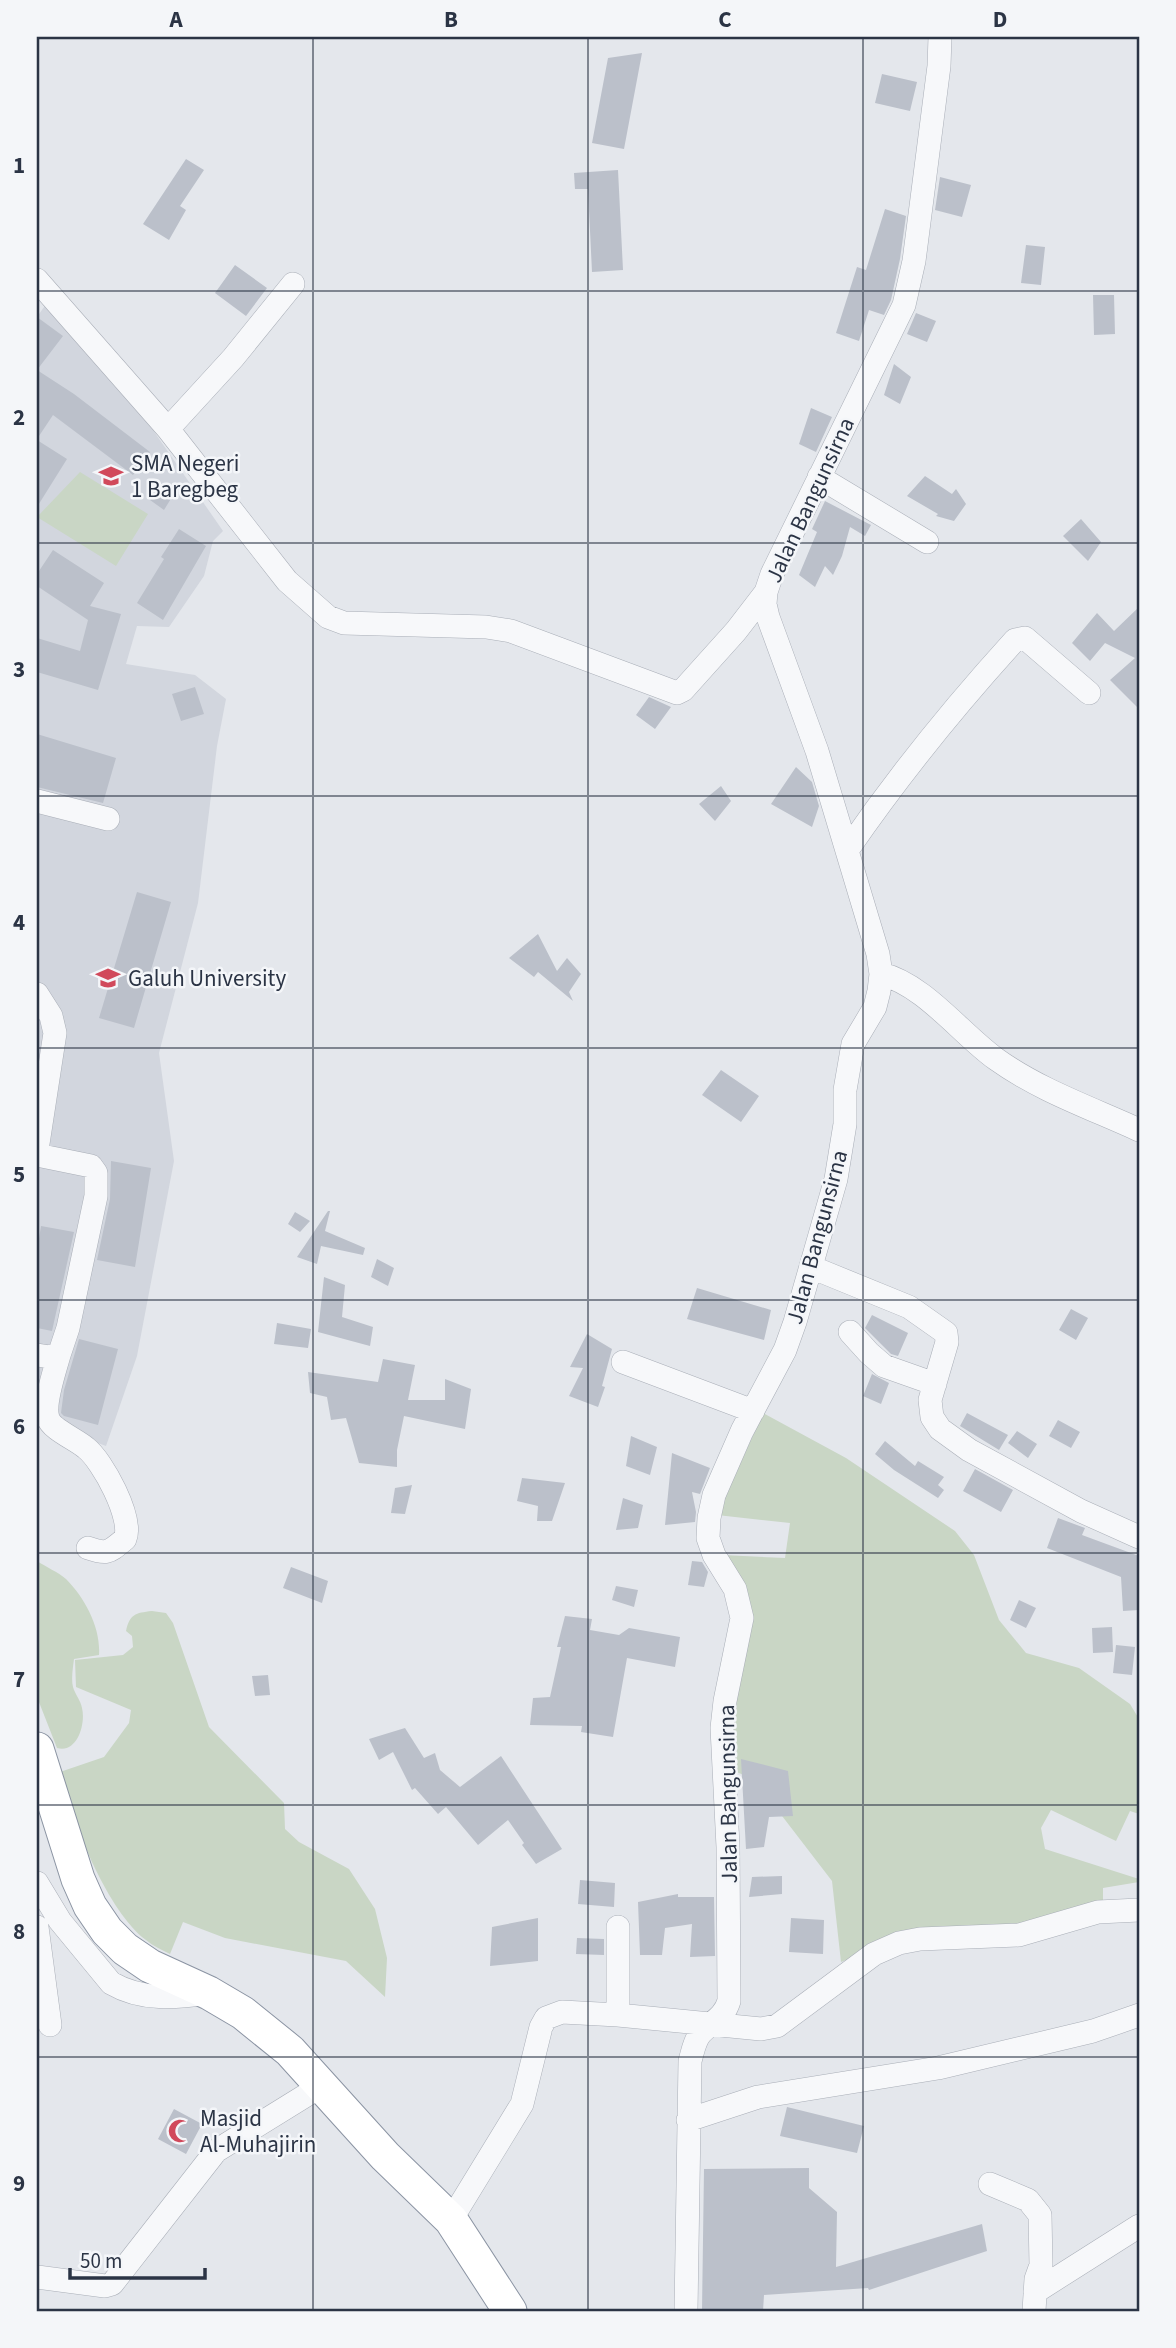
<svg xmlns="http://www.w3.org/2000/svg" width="1176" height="2348" font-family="'Source Sans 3',sans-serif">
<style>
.built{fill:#d2d6de}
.green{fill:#c9d6c5}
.building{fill:#bbc0ca}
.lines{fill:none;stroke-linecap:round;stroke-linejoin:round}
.minor-casing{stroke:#a9aeb7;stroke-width:24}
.highway-casing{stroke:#8b94a3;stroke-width:35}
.minor{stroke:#f7f8fa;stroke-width:23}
.highway{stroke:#fff;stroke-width:33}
.grid{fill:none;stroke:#2b3445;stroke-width:2;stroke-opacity:0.55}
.labels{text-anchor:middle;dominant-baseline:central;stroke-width:5;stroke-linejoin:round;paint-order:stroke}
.poi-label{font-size:23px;fill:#2b3445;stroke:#f4f6f9;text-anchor:start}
.street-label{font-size:23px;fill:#2b3445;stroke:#f4f6f9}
.neatline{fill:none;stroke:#2b3445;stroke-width:2.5}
.grid-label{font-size:23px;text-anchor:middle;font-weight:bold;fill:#2b3445}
</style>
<rect width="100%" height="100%" fill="#e4e7ec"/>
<path class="built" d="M49,300L146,420L223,531L213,541L204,576L169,627L137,626L126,664L195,675L226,699L217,746L198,903L159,1053L174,1161L137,1356L106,1446L52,1426L37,1413V317Z"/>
<path class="green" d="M80,472L148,514L116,566L37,517Z
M763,1413L846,1458L955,1531L974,1555L999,1620L1026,1653L1079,1668L1130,1704L1139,1719V1814L1130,1811L1116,1841L1051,1810L1041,1828L1045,1849L1139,1879V1882L1103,1888V1907L1019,1927L926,1930L841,1962L832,1881L779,1812L783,1792L732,1770L731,1730L751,1622L722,1555L785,1558L790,1523L717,1515Z
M37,1561C46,1567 58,1572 66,1579C85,1598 101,1628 99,1655L74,1659C73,1667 71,1679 73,1687C75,1694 81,1701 82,1708C86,1724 77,1754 57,1748L37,1697Z
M152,1611L166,1613L173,1623L209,1727L284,1803L285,1829L299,1842L349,1869L375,1909L387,1958L385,1997L346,1961L225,1938L183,1922L170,1954C162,1950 153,1946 146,1940C107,1911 71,1819 60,1772L104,1757L129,1723L131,1710L76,1687L75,1660L123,1655L133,1647L132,1636L126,1631C130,1614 135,1613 152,1611Z"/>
<path class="building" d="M642,53L624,149L592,143L608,58Z
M882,74L917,82L910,111L875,103Z
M186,159L204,170L180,206L186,210L169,240L143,224Z
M618,170L623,270L592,272L588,189H575L574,173Z
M940,177L971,185L962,217L935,210Z
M885,209L906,216L900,259L891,300L884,315L869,310L859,341L836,333L857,267L866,270Z
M1026,245L1045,247L1041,285L1021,283Z
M235,265L267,288L246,316L215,293Z
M1093,295H1114L1115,334L1094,335Z
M916,313L936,321L927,342L907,334Z
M37,317L63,336L37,370L74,394L150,452L133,475L53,415L37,439Z
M894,364L911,377L900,404L884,395Z
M811,408L832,417L816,452L799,444Z
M37,440L67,459L37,507Z
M925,476L952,494L956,489L966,504L954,521L936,516L938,514L907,496Z
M159,488L172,497L164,510L150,500Z
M825,501L871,525L865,536L850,527L842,556L833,575L825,566L815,587L799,575L817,532L812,529Z
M1081,519L1101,542L1088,561L1063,536Z
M179,529L206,546L163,620L137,603L164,559L161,557Z
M53,550L104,583L90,606L121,614L98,690L37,672V638L80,651L88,620L37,586V574Z
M1139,607V709L1110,680L1135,658L1105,643L1090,661L1072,643L1097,613L1114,631Z
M195,687L204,714L181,721L172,694Z
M649,697L671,707L655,729L636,715Z
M37,734L116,758L103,803L37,787Z
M796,767L812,782L819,806L812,827L771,804Z
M721,786L731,801L715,821L699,804Z
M137,892L171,902L134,1028L99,1018Z
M538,934L557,971L567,958L581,974L569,992L573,1001L538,972L534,977L509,958Z
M721,1070L759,1096L741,1122L702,1095Z
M111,1161L151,1168L135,1267L97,1260L110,1199Z
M328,1211H330L325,1231L365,1248L363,1255L321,1246L317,1264L297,1257Z
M295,1212L310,1221L300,1232L288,1224Z
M41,1226L74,1232L52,1331L37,1328V1251Z
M377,1259L394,1268L388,1286L371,1277Z
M324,1277L345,1285L342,1317L373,1327L370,1346L318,1332Z
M697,1288L771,1310L764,1340L687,1319Z
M1071,1309L1088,1318L1076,1340L1059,1330Z
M872,1315L908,1333L898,1356L891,1354L865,1328Z
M277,1323L311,1329L308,1348L274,1344Z
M587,1334L612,1349L602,1386L605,1387L598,1407L569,1396L583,1368L570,1367Z
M79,1339L118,1349L98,1425L64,1416L61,1413L64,1390Z
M383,1359L415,1365L408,1400H445V1379L471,1389L465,1429L404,1416L397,1450V1467L359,1463L346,1418L331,1420L327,1397L310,1393L308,1372L378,1382Z
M872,1374L889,1383L881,1404L863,1396Z
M967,1413L1008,1435L999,1450L960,1426Z
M1058,1420L1080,1432L1071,1448L1049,1436Z
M1017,1431L1037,1444L1028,1458L1008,1443Z
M631,1436L657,1447L650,1475L626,1466Z
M885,1441L915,1466L918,1461L944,1477L938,1485L944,1490L938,1498L894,1470L875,1454Z
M672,1453L710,1468L700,1494L692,1492L696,1512L695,1522L665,1525Z
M975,1469L1013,1490L1001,1512L963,1491Z
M522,1478L565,1483L552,1521H537L538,1506L517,1501Z
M412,1485L405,1514L391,1513L395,1488Z
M623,1498L643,1505L638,1528L616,1530Z
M1058,1518L1085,1528L1082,1535L1139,1556V1610L1123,1611L1121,1577L1047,1548Z
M692,1561L702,1562L708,1572L704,1587L688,1585Z
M291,1567L328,1581L322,1603L283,1588Z
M616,1586L638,1590L634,1607L612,1600Z
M1019,1600L1036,1608L1026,1628L1010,1620Z
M565,1616L592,1619L590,1630L619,1635L629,1628L680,1637L675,1667L627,1658L613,1737L581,1732L582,1726L530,1725L533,1698L550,1697L561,1647H557Z
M1112,1627L1113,1652L1093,1653L1092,1628Z
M1116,1645L1135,1647L1132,1675L1113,1673Z
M268,1675L270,1695L255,1696L252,1676Z
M405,1728L424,1758L435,1753L440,1770L460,1787L501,1756L562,1849L536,1864L522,1845L524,1843L508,1820L478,1845L446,1807L438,1814L415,1788L412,1790L393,1752L379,1760L369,1739Z
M741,1759L788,1771L793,1816L769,1817L764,1847L746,1849Z
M782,1876V1894L749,1897L752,1877Z
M580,1880L615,1883L614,1907L578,1904Z
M678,1894V1897H714L715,1956L690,1957L692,1924L665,1928L662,1955H640L638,1902Z
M538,1918V1961L490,1966L492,1927Z
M791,1918L824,1920L823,1954L789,1952Z
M577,1938L604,1939V1955L576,1954Z
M787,2107L864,2126L857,2153L780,2136Z
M174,2109L202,2124L186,2154L158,2139Z
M809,2168V2188L837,2212L836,2267L982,2224L987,2251L869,2290L868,2288L764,2295L763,2311H702L704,2169Z"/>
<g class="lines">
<g class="minor-casing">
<path id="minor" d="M37,280L168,429L287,581L328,617L344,623L486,627L511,631L677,693L683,690L736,631L766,592
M168,429L233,358L293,284
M819,477L927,542
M37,801L108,819
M848,849C899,775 955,706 1015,640L1025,638L1089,693
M881,974C924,984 961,1034 996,1059C1039,1090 1091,1108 1139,1130
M37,994L51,1016L55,1033L37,1150
M37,1155L91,1166L96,1173V1196L68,1328L59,1355L50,1357L37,1355
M811,1267L909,1307L946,1333L947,1342L930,1400L932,1417L940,1429L969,1450L1081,1511L1139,1537
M850,1332L869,1353L884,1366L935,1384
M59,1355C55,1370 43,1404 48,1418C51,1429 77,1440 86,1448C102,1460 134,1519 125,1539C109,1552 108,1555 88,1548
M623,1362L753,1411
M37,1883L60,1921L111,1983C142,2001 176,1998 209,1993
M37,1927L50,2025
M618,2015V1927
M688,2120L758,2097L938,2068L1093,2031L1139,2015
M990,2184L1028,2200L1040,2215L1041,2265L1036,2279L1034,2311
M451,2220L522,2104L541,2027L546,2018L562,2012L618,2015L761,2029L777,2026L874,1954L899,1943L920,1939L1019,1935L1098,1912L1139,1910
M37,2277L105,2286L112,2284L216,2151L321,2086
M1035,2292L1139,2226
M686,2311L690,2061C693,2051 694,2042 700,2034C711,2022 724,2018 729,2001L728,1847L722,1728L725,1701L742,1618L735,1589L714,1555L708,1538L709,1518L714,1495L742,1431L785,1350L795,1322L836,1179L845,1124V1090L853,1044L875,1007L879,991L881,974L878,954L817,751L768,617L765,604L766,592L772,574L904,305L914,261L939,66L940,37"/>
</g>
<g class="highway-casing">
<path id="highway" d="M37,1749L78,1879L90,1906L107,1931L125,1949L150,1966L209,1993L243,2013L290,2051L385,2156L451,2220L510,2311"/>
</g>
<use href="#minor" class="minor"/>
<use href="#highway" class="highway"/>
</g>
<path class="grid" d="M313,37V2311M588,37V2311M863,37V2311M37,291H1139M37,543H1139M37,796H1139M37,1048H1139M37,1300H1139M37,1553H1139M37,1805H1139M37,2057H1139"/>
<defs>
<g id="school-bare" transform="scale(1.89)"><path d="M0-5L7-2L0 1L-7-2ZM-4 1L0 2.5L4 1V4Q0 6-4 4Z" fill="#d1495b" stroke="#f4f6f9" stroke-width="2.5" paint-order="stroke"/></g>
<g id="university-bare" transform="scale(1.89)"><path d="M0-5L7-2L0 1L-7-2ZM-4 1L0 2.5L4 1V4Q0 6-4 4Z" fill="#d1495b" stroke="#f4f6f9" stroke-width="2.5" paint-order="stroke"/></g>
<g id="mosque-bare" transform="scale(1.89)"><path d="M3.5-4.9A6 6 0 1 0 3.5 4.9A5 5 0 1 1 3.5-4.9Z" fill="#d1495b" stroke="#f4f6f9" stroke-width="2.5" paint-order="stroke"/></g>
</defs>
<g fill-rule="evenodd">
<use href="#school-bare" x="111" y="476"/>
<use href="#university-bare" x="108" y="978"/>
<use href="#mosque-bare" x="180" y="2131"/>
</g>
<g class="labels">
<g class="poi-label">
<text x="131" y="463">SMA Negeri<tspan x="131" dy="26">1 Baregbeg</tspan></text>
<text x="128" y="978">Galuh University</text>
<text x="200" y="2118">Masjid<tspan x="200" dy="26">Al-Muhajirin</tspan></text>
</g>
<g class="street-label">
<text transform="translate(810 500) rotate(-65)">Jalan Bangunsirna</text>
<text transform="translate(817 1237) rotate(-75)">Jalan Bangunsirna</text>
<text transform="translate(728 1794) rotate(-91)">Jalan Bangunsirna</text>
</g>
</g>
<rect width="1176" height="2348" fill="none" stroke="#f4f6f9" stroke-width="77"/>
<path d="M70 2268v10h135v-10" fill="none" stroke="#2b3445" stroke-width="3.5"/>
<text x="80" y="2268" font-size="21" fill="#2b3445" stroke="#f4f6f9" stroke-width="5" paint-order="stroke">50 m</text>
<rect x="38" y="38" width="1100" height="2272" class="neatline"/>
<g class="grid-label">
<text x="176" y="27">A</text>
<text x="451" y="27">B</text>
<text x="725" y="27">C</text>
<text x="1000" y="27">D</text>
<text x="19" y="173">1</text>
<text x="19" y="425">2</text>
<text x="19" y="677">3</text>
<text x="19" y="930">4</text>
<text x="19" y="1182">5</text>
<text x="19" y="1434">6</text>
<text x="19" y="1687">7</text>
<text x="19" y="1939">8</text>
<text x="19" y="2191">9</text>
</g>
</svg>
